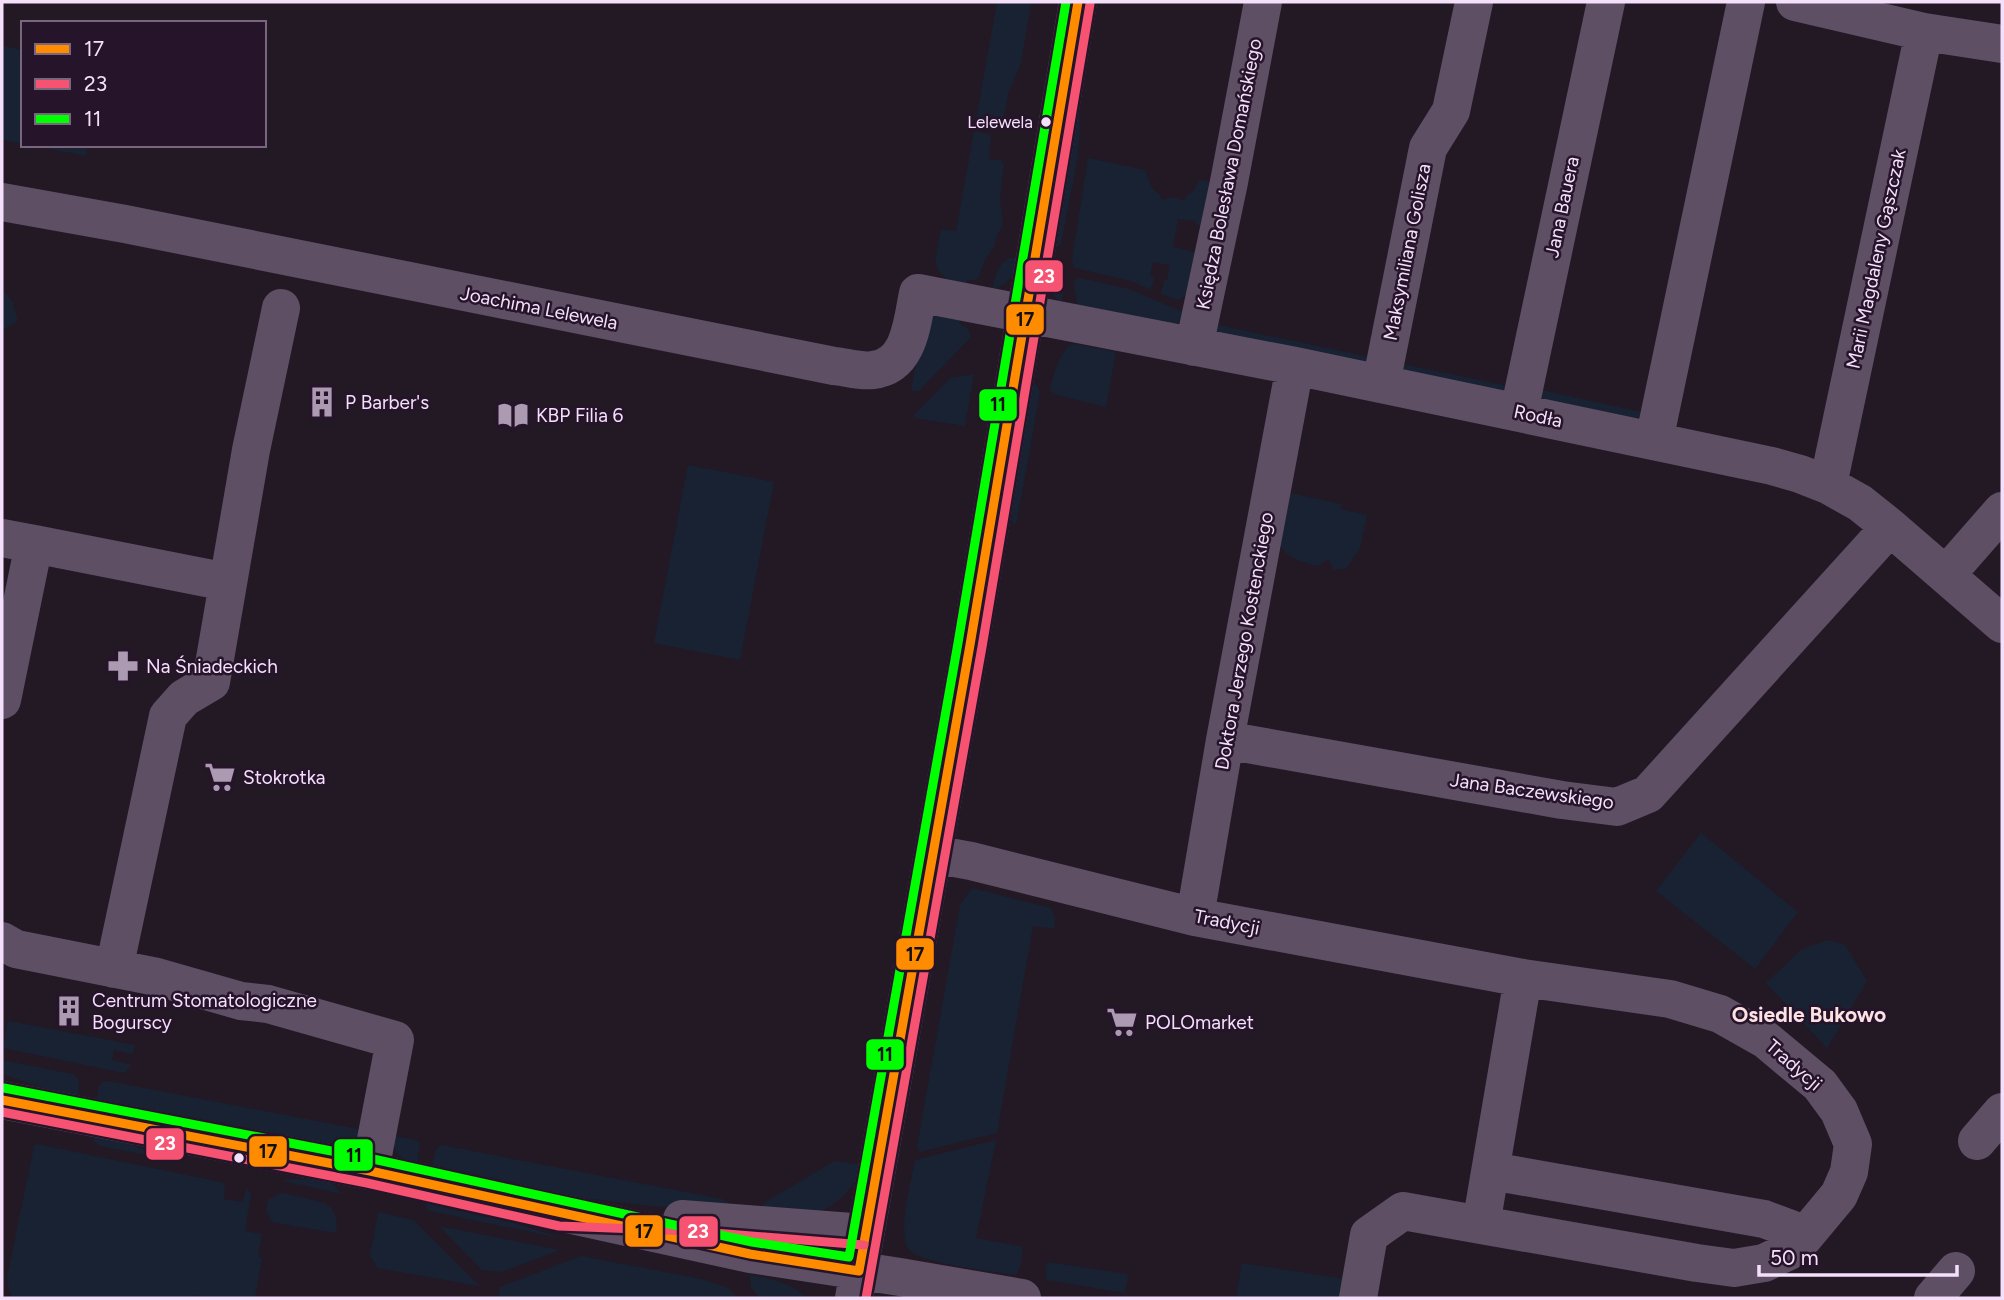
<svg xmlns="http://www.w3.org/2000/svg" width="2004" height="1300" font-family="Figtree,sans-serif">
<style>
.green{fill:#182232}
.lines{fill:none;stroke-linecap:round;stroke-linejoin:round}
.minor{stroke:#5e4f65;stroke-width:38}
.bus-1-casing{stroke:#26142a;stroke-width:14}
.bus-2-casing{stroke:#26142a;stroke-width:14}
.bus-3-casing{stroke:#26142a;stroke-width:14}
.bus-1{stroke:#ff8c00;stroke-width:9}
.bus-2{stroke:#f65372;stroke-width:9}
.bus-3{stroke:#0f0;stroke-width:9}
.bus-dot{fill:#f5e0fc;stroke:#26142a;stroke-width:2.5}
.labels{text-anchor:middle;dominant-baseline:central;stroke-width:5;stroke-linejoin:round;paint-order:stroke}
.bus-label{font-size:17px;fill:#f5e0fc;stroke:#26142a;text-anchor:end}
.street-label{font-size:19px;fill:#f5e0fc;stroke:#26142a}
.poi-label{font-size:19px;fill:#f5e0fc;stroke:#26142a;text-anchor:start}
.neighbourhood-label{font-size:21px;font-weight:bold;fill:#fce2e2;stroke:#26142a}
.line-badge{stroke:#26142a;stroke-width:2.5}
.badge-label{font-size:19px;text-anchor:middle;font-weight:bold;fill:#fff}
.pale-badge-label{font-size:19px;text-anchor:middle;font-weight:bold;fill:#111}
</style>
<rect width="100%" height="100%" fill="#221925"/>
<path class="green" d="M997,2H1031L1021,63L1009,91L1003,119L998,124L976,121Z
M2,46L23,50V144L2,140Z
M1078,111C1086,133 1066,216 1061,244L1056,248Z
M974,131L988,134L991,137L989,159L1001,160L1004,165L1000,198L1003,225L996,237L994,247L985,260L979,276L976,280H967L966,289C928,272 934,266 941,229L956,231Z
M30,145H88L86,156Z
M1088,158L1145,170L1152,188L1161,196L1160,198L1166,201L1167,198H1179L1181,201L1186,199V196L1194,190L1199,181L1202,180L1214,183L1207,228L1196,224V221L1178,219L1173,247L1202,254L1194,290L1178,300L1161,294L1164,280H1167L1170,265L1153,262L1150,276L1154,278L1151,290L1131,281L1075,268L1072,259Z
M1009,258L1021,259C1014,275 1008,285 992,290C995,278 997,265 1009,258Z
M1049,264L1059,270L1063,292L1061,304L1048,288Z
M1080,278L1129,289L1188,314L1185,318L1173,326L1077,310C1079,300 1072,290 1075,280Z
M2,289L12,301L18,321L2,330Z
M932,315L961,316L959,323L968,329L971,337L918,392L911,390L924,324Z
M1213,324L1379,359L1369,369L1217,332Z
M1076,344L1116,352L1106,407L1057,395L1050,391C1053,375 1058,358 1069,345Z
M1392,362L1513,387L1506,394L1397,375Z
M974,374L965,426L915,418V414L950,378Z
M1029,382L1037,385L1040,392L1017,521L1013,526L1011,515Z
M1533,388L1645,413L1635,420L1542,403Z
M688,465L774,482L740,660L654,643Z
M1281,491L1341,504V509L1367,515L1360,548L1346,569H1333L1330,561L1326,560L1319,566C1266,556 1277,534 1281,491Z
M1701,833L1798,912L1755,969L1656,891Z
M972,888L1051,908L1055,918L1054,929L1033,926L997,1133L920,1152L917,1147L960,905Z
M1829,940L1845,945L1867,981L1827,1048L1766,983L1802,949Z
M8,1021L135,1045L133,1054L114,1050L112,1060L132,1065L124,1073L3,1048Z
M2,1060L73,1074L79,1080L78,1096L72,1098L2,1074Z
M104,1081H108L363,1130L354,1141L342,1148L96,1103L99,1086Z
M100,1133L171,1160L100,1146L94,1141L92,1135Z
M390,1135L416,1140L420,1143L417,1165C401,1161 393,1151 390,1135Z
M996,1140L976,1238L1023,1247L1020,1268L1016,1275C997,1272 913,1263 907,1247C899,1227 911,1182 915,1160Z
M37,1144L225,1183L224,1199L243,1202L246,1188L251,1193L245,1231L262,1234L258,1256L262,1258L255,1298H211L195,1295L194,1298H13L9,1290L7,1278L34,1146Z
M441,1145L722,1199L730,1204L733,1211L651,1206L574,1197L431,1169L436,1150Z
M835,1161L862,1165C855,1187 840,1203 819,1212L760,1208L767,1201Z
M321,1179L331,1182L342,1194L280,1180Z
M283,1193L325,1203C336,1210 338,1221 336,1233L272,1222L266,1210L268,1200L278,1194Z
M425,1201H443L569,1240L430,1211L426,1207Z
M378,1212L413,1220L480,1286L378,1268L370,1256Z
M439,1226L560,1250L501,1272L482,1270Z
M581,1256L701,1279L728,1288L738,1298H498L500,1287Z
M1048,1262L1127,1274L1128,1280L1124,1293L1047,1280L1045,1268Z
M1242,1263L1345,1279L1342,1298H1236Z
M750,1275C771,1279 792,1283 807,1298H759L751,1287Z"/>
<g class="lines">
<path class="minor" d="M1795,2L1924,32L2002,44
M2,202L125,224L834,366C846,367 861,372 873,370C910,366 912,322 918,293L1295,366L1772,466L1800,474L1828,485L1860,503L1890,527L2002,624
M1194,347L1229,182L1263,2
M1381,384L1428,148L1451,111L1474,2
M1519,412L1606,2
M1654,441L1746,2
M1828,485L1924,32
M2,538L34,544L2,700
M34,544L227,582
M1946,575L2002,511
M1225,740L1562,800L1617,807L1648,794L1890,527
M933,854L971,861L1195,917L1523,978L1670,999L1720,1014L1766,1040L1820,1085L1839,1111L1853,1144L1849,1172L1839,1195L1804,1237L1789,1251L1764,1263L1734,1268L1697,1263L1481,1225
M1195,917L1225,740L1295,366
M2,941L16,949L157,977L241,1001L268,1004L395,1040L370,1171
M114,969L168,716L184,698L211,682L251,450L281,308
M2,1100L370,1171L750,1254L900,1277L1022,1298
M1977,1141L2002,1112
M1491,1171L1764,1219L1791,1229L1804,1237
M682,1219L865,1233
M854,1298L970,645L1078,2
M1358,1298L1369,1235L1403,1211L1481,1225L1523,978
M1933,1298L1956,1271"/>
<g class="bus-1-casing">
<path id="bus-1" d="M2,1100L370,1171L750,1254L859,1271
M859,1271L970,645L1078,2"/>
</g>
<g class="bus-2-casing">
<path id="bus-2" d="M2,1112L367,1183L559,1226L690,1231L864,1245
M866,1298L982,647L1090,4"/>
</g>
<g class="bus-3-casing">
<path id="bus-3" d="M4,1088L373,1159L752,1242L849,1257L958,643L1066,2"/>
</g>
<use href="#bus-1" class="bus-1"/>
<use href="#bus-2" class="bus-2"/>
<use href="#bus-3" class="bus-3"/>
</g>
<defs>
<g id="building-bare" transform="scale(2.415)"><path d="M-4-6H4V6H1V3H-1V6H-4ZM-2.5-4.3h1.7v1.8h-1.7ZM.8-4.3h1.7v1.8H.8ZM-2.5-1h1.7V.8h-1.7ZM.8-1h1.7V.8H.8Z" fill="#ab9ab1" stroke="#26142a" stroke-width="2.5" paint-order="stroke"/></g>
<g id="library-bare" transform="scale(2.415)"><path d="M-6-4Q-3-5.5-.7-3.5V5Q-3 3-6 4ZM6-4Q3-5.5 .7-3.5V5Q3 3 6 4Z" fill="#ab9ab1" stroke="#26142a" stroke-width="2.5" paint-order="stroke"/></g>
<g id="pharmacy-bare" transform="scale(2.415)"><path d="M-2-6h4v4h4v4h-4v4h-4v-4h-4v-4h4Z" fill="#ab9ab1" stroke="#26142a" stroke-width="2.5" paint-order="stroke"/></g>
<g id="supermarket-bare" transform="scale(2.415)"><path d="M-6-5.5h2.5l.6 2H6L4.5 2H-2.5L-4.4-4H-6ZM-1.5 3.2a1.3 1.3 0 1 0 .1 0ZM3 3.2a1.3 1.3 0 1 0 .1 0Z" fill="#ab9ab1" stroke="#26142a" stroke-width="2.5" paint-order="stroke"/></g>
</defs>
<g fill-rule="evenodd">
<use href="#building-bare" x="322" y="402"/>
<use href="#library-bare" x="513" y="415"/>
<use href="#pharmacy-bare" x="123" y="666"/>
<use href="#supermarket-bare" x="220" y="777"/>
<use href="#building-bare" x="69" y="1011"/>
<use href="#supermarket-bare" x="1122" y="1022"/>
</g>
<g class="bus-dot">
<circle cx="1046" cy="122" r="6"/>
<circle cx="239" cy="1158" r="6"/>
</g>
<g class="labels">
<g class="bus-label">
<text x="1033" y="122">Lelewela</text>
</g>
<g class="street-label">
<text transform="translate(1229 174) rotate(-79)">Księdza Bolesława Domańskiego</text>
<text transform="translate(1562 207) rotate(-78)">Jana Bauera</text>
<text transform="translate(1407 252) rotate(-79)">Maksymiliana Golisza</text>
<text transform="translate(1876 259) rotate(-78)">Marii Magdaleny Gąszczak</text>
<text transform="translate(539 308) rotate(11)">Joachima Lelewela</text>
<text transform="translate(1538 416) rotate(12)">Rodła</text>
<text transform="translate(1244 641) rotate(-80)">Doktora Jerzego Kostenckiego</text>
<text transform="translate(1532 791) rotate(8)">Jana Baczewskiego</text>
<text transform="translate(1227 922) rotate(11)">Tradycji</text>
<text transform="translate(1794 1065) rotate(41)">Tradycji</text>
</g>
<g class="poi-label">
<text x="345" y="402">P Barber's</text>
<text x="536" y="415">KBP Filia 6</text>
<text x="146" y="666">Na Śniadeckich</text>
<text x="243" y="777">Stokrotka</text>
<text x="92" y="1000">Centrum Stomatologiczne<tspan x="92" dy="22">Bogurscy</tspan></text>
<text x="1145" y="1022">POLOmarket</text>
</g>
<g class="neighbourhood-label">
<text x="1809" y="1014">Osiedle Bukowo</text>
</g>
</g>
<g class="line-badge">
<rect x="1024" y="259" width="40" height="34" rx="7" fill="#f65372"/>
<rect x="1005" y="303" width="40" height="33" rx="7" fill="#ff8c00"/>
<rect x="978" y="388" width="40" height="34" rx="7" fill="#0f0"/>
<rect x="895" y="937" width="40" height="34" rx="7" fill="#ff8c00"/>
<rect x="865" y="1038" width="40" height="33" rx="7" fill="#0f0"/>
<rect x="145" y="1127" width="40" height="34" rx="7" fill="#f65372"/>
<rect x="248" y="1135" width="40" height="33" rx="7" fill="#ff8c00"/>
<rect x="333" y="1138" width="41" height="34" rx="7" fill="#0f0"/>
<rect x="624" y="1214" width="40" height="34" rx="7" fill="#ff8c00"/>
<rect x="678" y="1215" width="41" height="33" rx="7" fill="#f65372"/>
</g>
<g class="badge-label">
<text x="1044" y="283">23</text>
<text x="165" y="1150">23</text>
<text x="698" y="1238">23</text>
</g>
<g class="pale-badge-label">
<text x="1025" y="326">17</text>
<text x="998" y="411">11</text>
<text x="915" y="961">17</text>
<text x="885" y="1061">11</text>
<text x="268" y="1158">17</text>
<text x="354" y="1162">11</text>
<text x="644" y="1238">17</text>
</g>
<rect width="2004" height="1300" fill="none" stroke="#f5e0fc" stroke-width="7"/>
<rect x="21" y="21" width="245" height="126" fill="#26142a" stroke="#79667e" stroke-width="2"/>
<rect x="35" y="44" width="35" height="10" fill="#ff8c00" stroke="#79667e" stroke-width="2"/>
<text x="84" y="56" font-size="21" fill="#f5e0fc">17</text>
<rect x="35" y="79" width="35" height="10" fill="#f65372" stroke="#79667e" stroke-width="2"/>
<text x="84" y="91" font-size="21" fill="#f5e0fc">23</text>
<rect x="35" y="114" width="35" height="10" fill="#00ff00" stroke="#79667e" stroke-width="2"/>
<text x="84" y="126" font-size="21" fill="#f5e0fc">11</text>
<path d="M1759 1265v10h198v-10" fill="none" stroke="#f5e0fc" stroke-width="3.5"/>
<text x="1770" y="1265" font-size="21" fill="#f5e0fc" stroke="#26142a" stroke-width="5" paint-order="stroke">50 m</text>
</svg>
